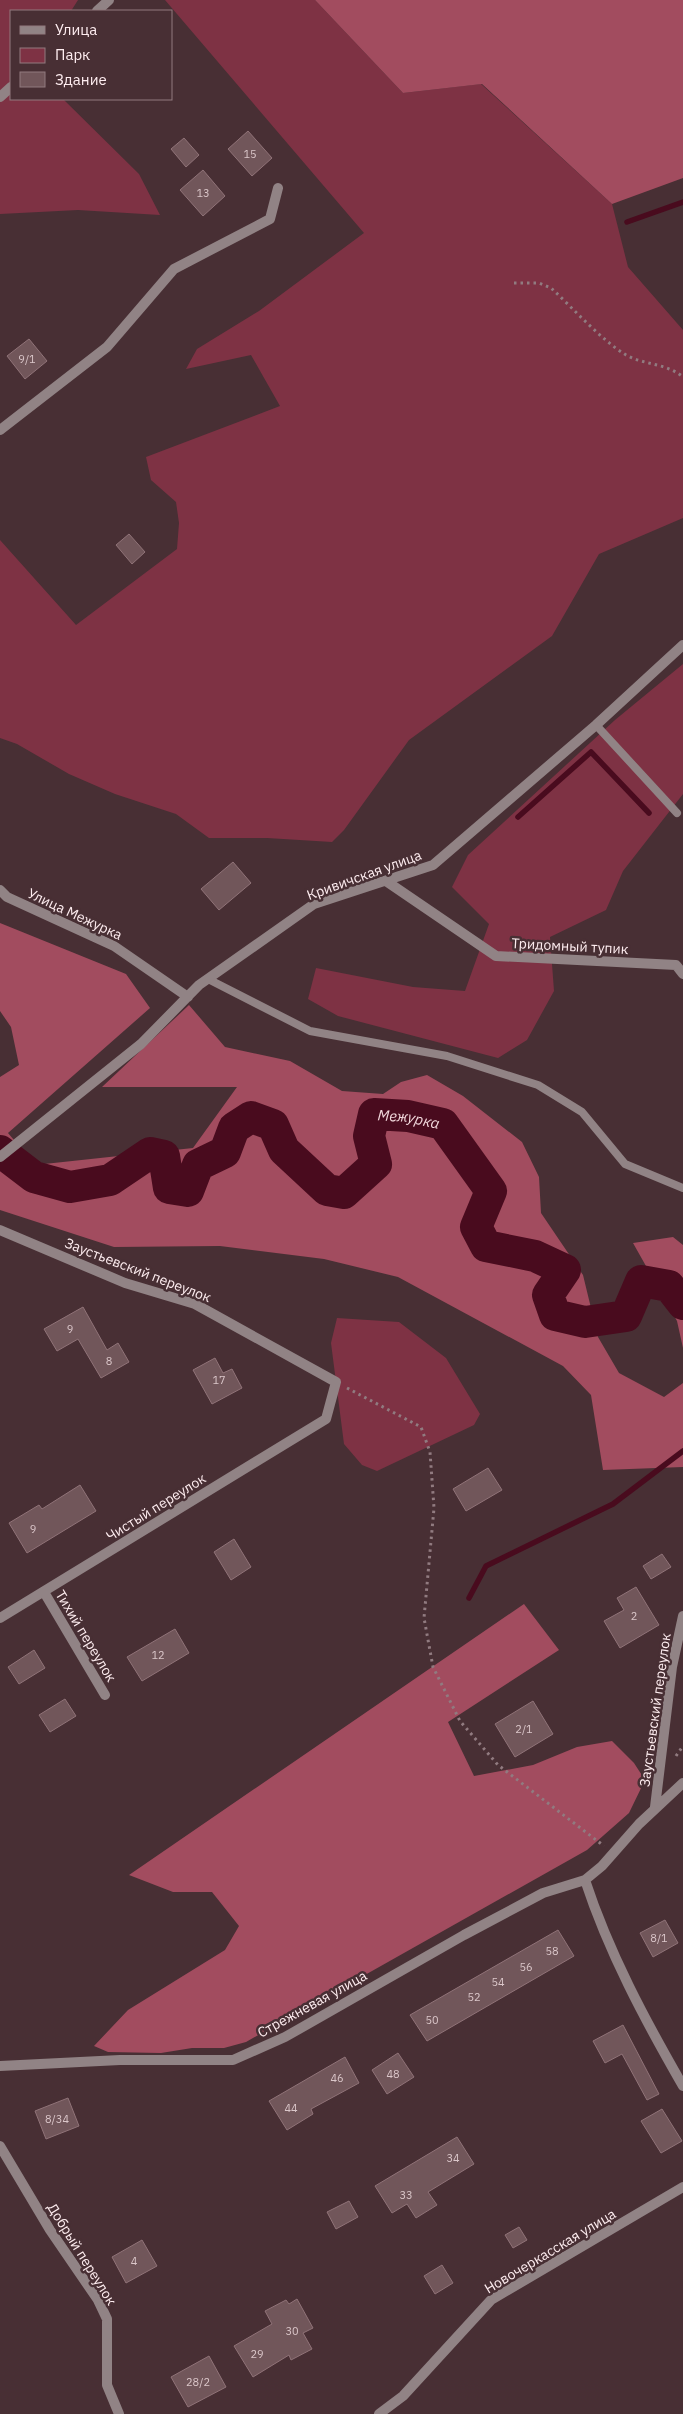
<svg xmlns="http://www.w3.org/2000/svg" width="683" height="2414" font-family="'IBM Plex Sans',sans-serif">
<style>
.green{fill:#7e3244}
.forest{fill:#a24c5f}
.lines{fill:none;stroke-linecap:round;stroke-linejoin:round}
.stream{stroke:#490b1e;stroke-width:5.5}
.river{stroke:#490b1e;stroke-width:32}
.building{fill:#71565a;stroke:#907378}
.path{stroke:#917b80;stroke-width:3;stroke-dasharray:2.5 4;stroke-linecap:butt}
.lane{stroke:#918385;stroke-width:8}
.street{stroke:#918385;stroke-width:10}
.labels{text-anchor:middle;dominant-baseline:central;stroke-width:5;stroke-linejoin:round;paint-order:stroke}
.number-label{font-size:11px;fill:#dbc7ca}
.street-label{font-size:14px;fill:#feedf0;stroke:#482f34}
.water-label{font-size:15px;font-style:italic;fill:#f2d8dc;stroke:#482f34}
</style>
<rect width="100%" height="100%" fill="#482f34"/>
<path class="green" d="M0,0H78L71,11H11V99H63L139,174L160,215L78,210L0,214Z
M165,0H315L403,93L481,84L612,204L628,267L683,330V518L599,554L552,636L409,740L344,830L332,842L267,838H209L176,814L115,794L69,774L17,744L0,738V540L76,625L177,549L179,523L176,502L151,480L146,457L280,406L251,355L186,369L197,349L259,311L364,233Z
M683,664V794L623,871L606,910L550,937L554,991L527,1040L498,1058L338,1016L308,999L316,968L413,987L465,991L489,924L452,887L468,855L615,720Z
M337,1318L399,1322L446,1358L480,1414L474,1425L377,1471L362,1465L344,1444L331,1343Z"/>
<path class="forest" d="M315,0H683V178L612,204L482,84L403,93Z
M0,923L126,974L150,1008L8,1133L35,1165L193,1148L237,1087H102L189,1005L225,1047L290,1061L342,1091L383,1094L401,1082L427,1075L463,1096L522,1142L539,1177L541,1213L583,1275L598,1337L619,1373L664,1397L683,1383V1467L603,1470L591,1395L563,1366L398,1277L324,1259L220,1246L114,1247L0,1210V1077L19,1065L11,1027L0,1011Z
M673,1237L683,1245V1348L677,1321L633,1243Z
M524,1604L559,1650L448,1722L474,1776L533,1765L577,1747L612,1741L634,1763L645,1780L629,1813L587,1850L246,2042L224,2048H192L161,2053L108,2052L94,2046L128,2010L225,1950L239,1926L212,1892H173L129,1875Z"/>
<g class="lines">
<path class="stream" d="M627,222L683,202
M518,817L591,752L649,813
M469,1598L486,1566L613,1504L683,1451"/>
<path class="river" id="s1" d="M0,1151L34,1177L70,1187L110,1180L150,1153L164,1156L169,1188L188,1191L198,1165L225,1152L234,1128L251,1117L273,1125L284,1150L327,1190L344,1193L376,1164L369,1136L374,1114L408,1116L443,1124L491,1191L476,1227L486,1246L535,1256L565,1270L548,1295L555,1315L585,1322L626,1316L641,1281L669,1286L683,1304"/>
</g>
<path class="building" d="M248,131L272,158L252,176L228,149Z
M184,138L199,155L186,167L171,149Z
M203,170L225,196L203,216L180,190Z
M29,339L47,361L25,379L7,356Z
M129,534L145,552L132,564L116,545Z
M233,862L251,883L219,910L201,889Z
M83,1307L107,1350L118,1343L129,1362L101,1378L78,1339L57,1351L44,1329Z
M215,1358L223,1373L232,1369L242,1388L212,1404L193,1370Z
M488,1468L502,1490L466,1511L453,1489Z
M80,1485L96,1511L27,1553L9,1523L39,1505L42,1509Z
M234,1539L251,1567L231,1580L214,1552Z
M662,1554L671,1567L651,1579L643,1566Z
M636,1587L659,1625L620,1648L604,1621L624,1610L617,1598Z
M175,1629L189,1653L142,1681L127,1657Z
M34,1650L45,1668L19,1684L8,1667Z
M65,1699L76,1716L50,1732L39,1715Z
M533,1701L553,1734L515,1757L495,1724Z
M665,1920L678,1943L653,1957L640,1933Z
M558,1930L574,1956L427,2041L410,2015Z
M623,2025L659,2094L647,2100L622,2054L605,2063L593,2041Z
M398,2053L414,2077L387,2094L372,2070Z
M345,2057L359,2083L311,2109L313,2114L287,2130L269,2101Z
M68,2098L79,2126L46,2139L35,2111Z
M662,2109L682,2141L661,2153L641,2121Z
M457,2137L474,2164L428,2192L437,2205L416,2218L407,2204L392,2213L375,2186Z
M349,2201L358,2217L336,2229L327,2212Z
M519,2227L527,2240L513,2248L505,2235Z
M142,2240L157,2266L126,2283L112,2257Z
M442,2265L453,2283L435,2294L424,2276Z
M297,2299L313,2328L303,2333L312,2349L291,2360L289,2355L253,2377L234,2346L272,2324L265,2311L286,2300L289,2304Z
M209,2356L226,2387L188,2407L171,2377Z"/>
<g class="lines">
<path class="path" d="M514,283H539L551,288C574,309 600,339 626,355C644,365 666,363 683,377
M347,1388L421,1427L430,1452L434,1508L424,1618L433,1667L460,1721L498,1765L604,1846
M676,1756L683,1746"/>
<path class="lane" d="M596,725L677,813
M208,979L310,1031L447,1056L538,1085L582,1112L625,1164L683,1188"/>
<path class="street" d="M97,11L109,0
M0,97L11,87
M0,430L107,347L174,269L270,219L278,188
M386,881L496,956L676,965L683,974
M0,890L7,897L114,946L188,997
M0,1157L141,1044L199,985L314,904L433,865L596,725L683,645
M0,1230L125,1283L195,1304L336,1382L326,1419L0,1618
M44,1592L105,1695
M655,1807L672,1667L683,1616
M585,1880C609,1953 645,2020 683,2086
M0,2066L120,2060H233L285,2037L464,1935L543,1893L585,1880L602,1866L639,1824L683,1783
M0,2146L50,2230L98,2300L107,2319V2385L119,2414
M379,2414L403,2396L491,2300L683,2187"/>
</g>
<g class="labels">
<g class="number-label">
<text x="250" y="154">15</text>
<text x="203" y="193">13</text>
<text x="27" y="359">9/1</text>
<text x="70" y="1329">9</text>
<text x="109" y="1361">8</text>
<text x="219" y="1380">17</text>
<text x="33" y="1529">9</text>
<text x="634" y="1616">2</text>
<text x="158" y="1655">12</text>
<text x="524" y="1729">2/1</text>
<text x="659" y="1938">8/1</text>
<text x="552" y="1951">58</text>
<text x="526" y="1967">56</text>
<text x="498" y="1982">54</text>
<text x="474" y="1997">52</text>
<text x="432" y="2020">50</text>
<text x="393" y="2074">48</text>
<text x="337" y="2078">46</text>
<text x="291" y="2108">44</text>
<text x="57" y="2119">8/34</text>
<text x="453" y="2158">34</text>
<text x="406" y="2195">33</text>
<text x="134" y="2261">4</text>
<text x="292" y="2331">30</text>
<text x="257" y="2354">29</text>
<text x="198" y="2382">28/2</text>
</g>
<g class="street-label">
<text transform="translate(364 875) rotate(-20)">Кривичская улица</text>
<text transform="translate(75 914) rotate(25)">Улица Межурка</text>
<text transform="translate(570 946) rotate(3)">Тридомный тупик</text>
<text transform="translate(138 1270) rotate(21)">Заустьевский переулок</text>
<text transform="translate(156 1507) rotate(-32)">Чистый переулок</text>
<text transform="translate(86 1636) rotate(59)">Тихий переулок</text>
<text transform="translate(655 1710) rotate(-82)">Заустьевский переулок</text>
<text transform="translate(312 2004) rotate(-29)">Стрежневая улица</text>
<text transform="translate(550 2251) rotate(-31)">Новочеркасская улица</text>
<text transform="translate(82 2254) rotate(58)">Добрый переулок</text>
</g>
<g class="water-label">
<text stroke="none"><textPath href="#s1" startOffset="595">Межурка</textPath></text>
</g>
</g>
<rect x="10" y="10" width="162" height="90" fill="#482f34" stroke="#917b7f"/>
<rect x="20" y="26" width="25" height="8" fill="#918385" stroke="#917b7f"/>
<text x="55" y="35" font-size="15" fill="#feedf0">Улица</text>
<rect x="20" y="48" width="25" height="15" fill="#7e3244" stroke="#917b7f"/>
<text x="55" y="60" font-size="15" fill="#feedf0">Парк</text>
<rect x="20" y="72" width="25" height="15" fill="#71565a" stroke="#917b7f"/>
<text x="55" y="85" font-size="15" fill="#feedf0">Здание</text>
</svg>
